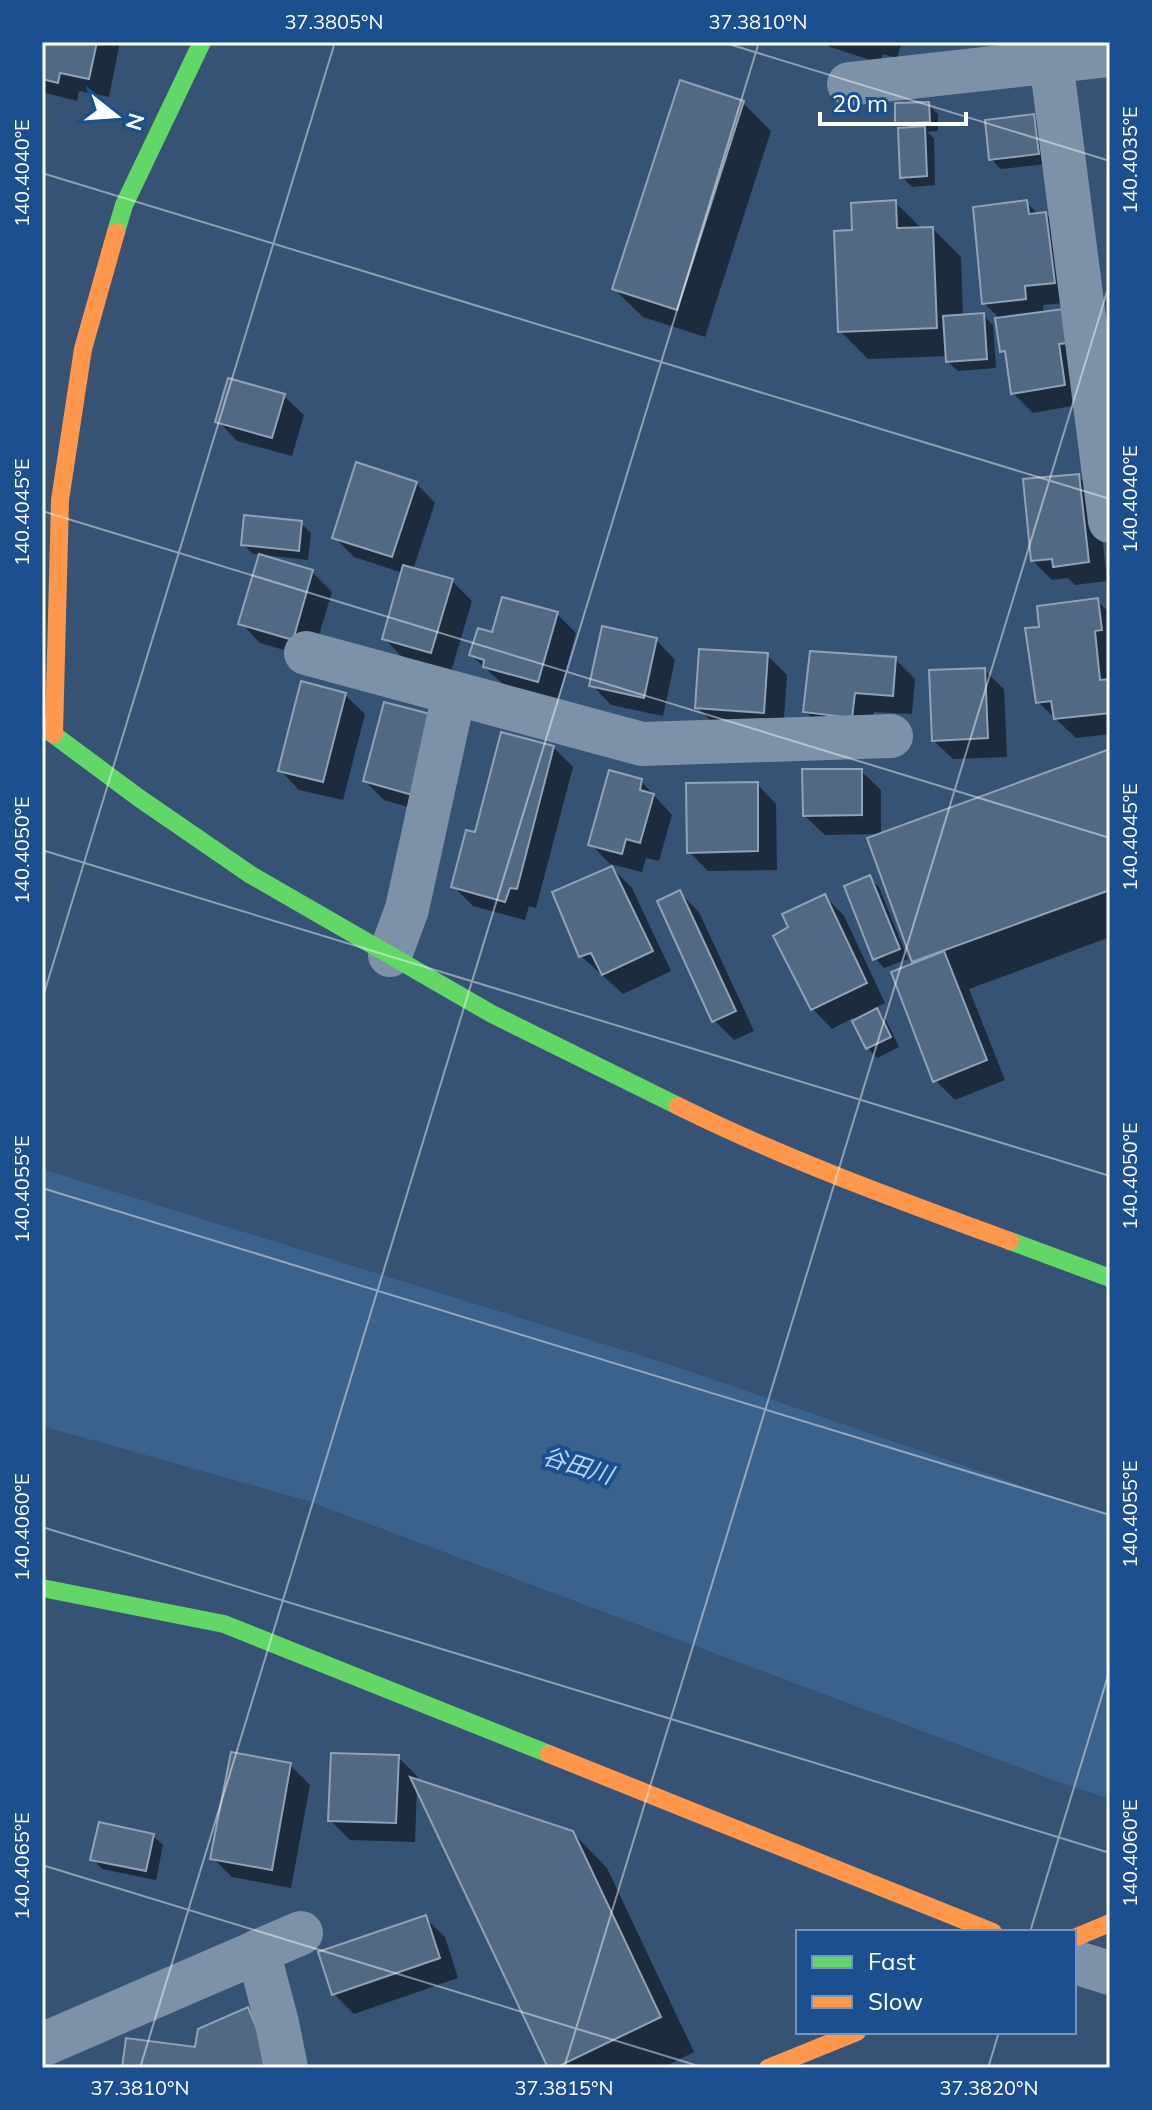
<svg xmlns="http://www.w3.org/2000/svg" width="1152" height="2110" font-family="Mulish,'Noto Sans JP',sans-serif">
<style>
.water{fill:#3b618d}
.shadow{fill:#0007}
.building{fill:#526984;stroke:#92a2b6;stroke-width:2}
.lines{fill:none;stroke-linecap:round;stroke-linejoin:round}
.street{stroke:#7d92a8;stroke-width:44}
.fast{stroke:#63d668;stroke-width:18}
.slow{stroke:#ff974d;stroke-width:18}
.ticks{fill:none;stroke:#fff;stroke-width:2;stroke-opacity:0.45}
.labels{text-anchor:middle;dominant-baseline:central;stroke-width:8;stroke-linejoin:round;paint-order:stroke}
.water-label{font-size:24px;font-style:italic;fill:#b5d3f5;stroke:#1b4f8f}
.neatline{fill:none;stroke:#fff;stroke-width:3}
.ticks-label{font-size:20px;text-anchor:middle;fill:#fff}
</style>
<rect width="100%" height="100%" fill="#365274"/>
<path class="water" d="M42,1169L671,1365L1110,1516V1799L1061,1783L308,1501L42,1426Z"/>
<path class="shadow" d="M42,42H120L109,97L79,91L77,101L42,92Z
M825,42H902L897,58L883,54L880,63L830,47Z
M995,42H1061L1009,56Z
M743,103L771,131L705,337L643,317L614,289Z
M928,104L938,114V131L927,132L934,138L935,185L912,187L902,177L904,130L897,123Z
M1033,116L1043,126L1047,164L1001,169L991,159Z
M895,202L922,229H933L961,257L963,317L983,315L993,325L996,368L958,371L948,362V356L868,359L840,331Z
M1026,202L1039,215L1046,214L1065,234L1073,302L1043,305L1044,314L1062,311L1083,404L1033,413L1013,393L1008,356L1002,351L1000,319L984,303Z
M284,396L304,415L292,456L237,441L218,421Z
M1078,476L1098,496L1107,581L1075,585L1068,578L1052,580L1032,560Z
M416,483L435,503L413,570L452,581L472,601L451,672L403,658L384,638L403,573L354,557L335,538Z
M301,523L311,533L308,560L253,554L243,544Z
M312,572L332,592L312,658L260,643L241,623Z
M1097,601L1110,613V734L1076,738L1038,702L1042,628Z
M557,614L576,633L557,701L505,686L471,655L494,634Z
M656,640L675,660L663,716L611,705L592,685Z
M767,655L787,675L783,732L717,727L697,707Z
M895,659L915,679L912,714L874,712L871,737L825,731L805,711Z
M984,670L1004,689L1007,757L953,759L933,740Z
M345,695L365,714L343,800L299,790L280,770Z
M437,718L436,815L384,800L365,781Z
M553,747L573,767L536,908L529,906L525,920L473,906L453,886L477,834Z
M1110,751V937L969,989L1005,1080L955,1100L935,1080L916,964L914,961Z
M861,771L881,790V834L825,835L805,816Z
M641,781L672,815L659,861L646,858L642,872L610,864L591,844Z
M757,784L776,804L777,870L708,871L689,852Z
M612,868L632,888L671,971L623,994L581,956Z
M869,878L879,887L908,959L884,968L875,958Z
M679,892L699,912L754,1031L734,1040L714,1020Z
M825,896L844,916L885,1003L874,1008L886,1020L899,1047L877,1058L868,1048L853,1018L832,1029L813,1009Z
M398,1757L418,1777V1781L572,1832L607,1868L694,2052L662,2068H551L417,1787L415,1842L350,1840L330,1820Z
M290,1765L310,1785L291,1888L232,1877L213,1858Z
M153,1836L163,1845L156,1880L102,1869L93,1859Z
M425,1918L445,1937L458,1978L354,2014L334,1994Z"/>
<path class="building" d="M42,42H97L89,79L60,73L58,83L42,79Z
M680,80L744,101L677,310L612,289Z
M929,102L930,122L895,124V103Z
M1034,114L1039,154L989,160L985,120Z
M925,126L927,176L900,178L898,128Z
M896,200L897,228L933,227L937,328L838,332L834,231L852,230L851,203Z
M1027,200L1029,214L1046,212L1055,283L1025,286L1026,299L982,304L973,207Z
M1063,309L1068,343L1059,344L1065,385L1011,394L1005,351L1000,352L995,318Z
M984,313L987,359L946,362L943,316Z
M228,378L285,394L272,438L215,422Z
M356,462L417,482L392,557L332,538Z
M1079,474L1089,562L1053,567L1052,559L1031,561L1023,479Z
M244,515L302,521L299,551L241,545Z
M259,554L313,570L293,640L238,624Z
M403,565L453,579L431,653L382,639Z
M502,597L558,612L538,682L483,667L484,660L469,655L478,628L492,632Z
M1098,598L1102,630L1095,631L1100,680L1110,679V713L1054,719L1051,701L1036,703L1025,628L1039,627L1037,606Z
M602,626L657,638L644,698L589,686Z
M699,649L768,653L764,713L695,708Z
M810,651L896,657L893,696L855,693L852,718L803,712Z
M985,668L988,738L932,741L929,670Z
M301,681L346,693L323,782L278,771Z
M384,702L438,716L416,796L363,781Z
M501,732L554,746L517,889L510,888L505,902L451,887L466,830L475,832Z
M1110,749V890L912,962L867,838Z
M802,769H862V815L803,816Z
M609,770L642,779L640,790L654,794L640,843L626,839L622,854L588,845Z
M758,782V851L687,853L686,783Z
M612,866L653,951L602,975L591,953L579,957L552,892Z
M870,875L900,949L873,960L844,886Z
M680,890L736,1011L712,1022L657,901Z
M825,894L867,983L811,1010L773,936L788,927L782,914Z
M944,951L987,1060L933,1082L891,972Z
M877,1008L891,1037L866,1049L852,1021Z
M231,1752L291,1763L272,1870L210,1859Z
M331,1753L399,1755L396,1823L328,1821Z
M410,1777L573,1831L661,2017L555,2068H548Z
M99,1822L154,1834L146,1871L90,1860Z
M426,1915L440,1958L332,1995L318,1952Z
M248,2007L270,2061L269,2068H122L126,2038L195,2047L198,2029Z"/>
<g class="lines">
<path class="street" d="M1051,61L1110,521
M849,84L1110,55
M306,653L642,744L891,736
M390,955L407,909L454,694
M258,1951L277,2023L286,2068
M1074,1962L1110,1973
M42,2045L301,1933"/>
<path class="fast" d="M116,232L124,205L202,42
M42,726L139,798L251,875L492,1014L678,1106
M1010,1241L1110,1278
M42,1588L224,1624L549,1754"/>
<path class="slow" d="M54,734L60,500L83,349L116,232
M678,1106C785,1159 898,1200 1010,1241
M549,1754L993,1932
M1074,1938L1110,1923
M768,2068L857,2032"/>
</g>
<path class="ticks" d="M722,42L1110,161M42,173L1110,499M42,511L1110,838M42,850L1110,1176M42,1000L335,42M42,1188L1110,1515M42,1527L1110,1853M42,1865L705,2068M1030,1932L1110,1669M140,2068L759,42M564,2068L1110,282M988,2068L999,2032"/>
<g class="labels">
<g class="water-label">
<text transform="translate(578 1465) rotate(17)">谷田川</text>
</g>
</g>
<rect width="1152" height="2110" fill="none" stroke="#1b4f8f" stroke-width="88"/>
<rect x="796" y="1930" width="280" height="104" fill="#1b4f8f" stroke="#7695bc" stroke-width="2"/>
<rect x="812" y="1956" width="40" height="12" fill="#63d668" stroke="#7695bc" stroke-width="2"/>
<text x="868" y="1970" font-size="24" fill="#ffffff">Fast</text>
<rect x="812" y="1996" width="40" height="12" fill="#ff974d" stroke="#7695bc" stroke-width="2"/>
<text x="868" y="2010" font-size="24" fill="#ffffff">Slow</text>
<g transform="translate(116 116) rotate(107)" stroke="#1b4f8f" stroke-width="6" paint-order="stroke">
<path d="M0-6L14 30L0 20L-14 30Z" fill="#ffffff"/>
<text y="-12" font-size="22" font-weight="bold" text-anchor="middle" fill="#ffffff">N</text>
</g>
<path d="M820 112v12h146v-12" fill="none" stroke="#ffffff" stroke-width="4"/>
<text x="832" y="112" font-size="24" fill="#ffffff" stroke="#1b4f8f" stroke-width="6" paint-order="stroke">20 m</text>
<rect x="44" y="44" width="1064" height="2022" class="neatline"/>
<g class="ticks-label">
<text x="334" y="29">37.3805°N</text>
<text x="758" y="29">37.3810°N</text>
<text transform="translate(1130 160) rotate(-90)" y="7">140.4035°E</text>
<text transform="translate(22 173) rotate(-90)" y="7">140.4040°E</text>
<text transform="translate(1130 499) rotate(-90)" y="7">140.4040°E</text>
<text transform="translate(22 512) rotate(-90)" y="7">140.4045°E</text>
<text transform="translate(1130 837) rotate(-90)" y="7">140.4045°E</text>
<text transform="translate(22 850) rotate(-90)" y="7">140.4050°E</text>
<text transform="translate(1130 1176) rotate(-90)" y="7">140.4050°E</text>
<text transform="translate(22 1189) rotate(-90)" y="7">140.4055°E</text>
<text transform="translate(1130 1514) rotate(-90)" y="7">140.4055°E</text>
<text transform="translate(22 1527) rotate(-90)" y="7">140.4060°E</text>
<text transform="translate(1130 1853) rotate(-90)" y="7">140.4060°E</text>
<text transform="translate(22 1866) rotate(-90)" y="7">140.4065°E</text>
<text x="140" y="2095">37.3810°N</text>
<text x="564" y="2095">37.3815°N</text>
<text x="989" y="2095">37.3820°N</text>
</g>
</svg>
